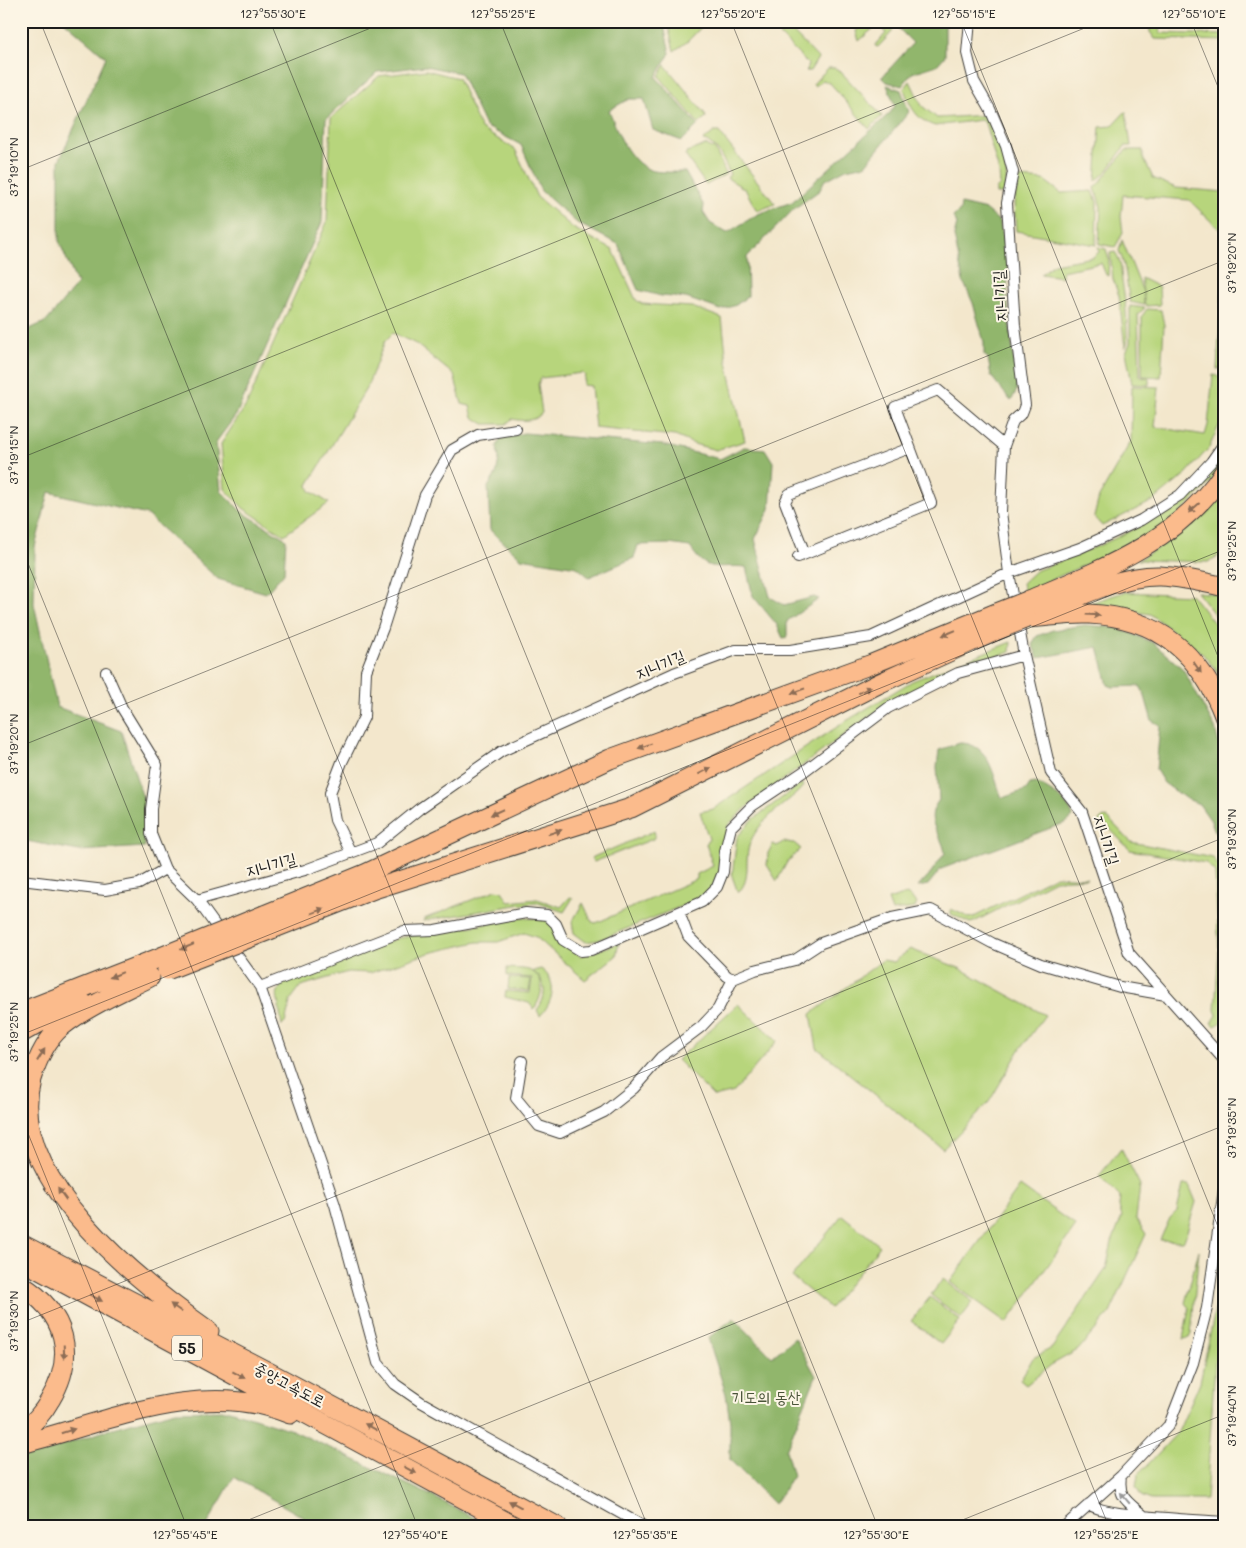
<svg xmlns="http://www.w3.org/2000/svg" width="1246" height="1548" font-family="Mali,'Poor Story',sans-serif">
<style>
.green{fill:#b7d57c;stroke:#6a784c}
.forest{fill:#91b66c;stroke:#566944}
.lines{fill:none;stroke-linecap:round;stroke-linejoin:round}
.minor-casing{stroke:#3c3a36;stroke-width:12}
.motorway-casing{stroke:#3c3a36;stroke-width:21}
.minor{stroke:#fff;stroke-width:10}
.motorway{stroke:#fbbb8c;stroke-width:19}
.motorway-bridge-casing{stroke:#3c3a36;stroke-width:21;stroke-linecap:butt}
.motorway-bridge{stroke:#fbbb8c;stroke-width:19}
.oneway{fill:#8c6c54}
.oneway2{fill:#999}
.ticks{fill:none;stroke:#1c1c1c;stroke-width:1;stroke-opacity:0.45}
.labels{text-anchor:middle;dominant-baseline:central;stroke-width:4;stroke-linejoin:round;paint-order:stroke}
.shield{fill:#fcf5e5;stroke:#5f5d58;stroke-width:1}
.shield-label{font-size:15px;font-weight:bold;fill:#1c1c1c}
.street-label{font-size:16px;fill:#1c1c1c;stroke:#fcf5e5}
.park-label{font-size:16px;fill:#4a5439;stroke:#fcf5e5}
.neatline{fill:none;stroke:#1c1c1c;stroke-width:2}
.ticks-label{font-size:12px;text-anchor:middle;fill:#1c1c1c}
</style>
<rect width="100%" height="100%" fill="#fcf5e5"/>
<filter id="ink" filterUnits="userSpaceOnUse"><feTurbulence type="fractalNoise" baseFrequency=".02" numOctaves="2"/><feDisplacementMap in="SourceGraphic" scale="10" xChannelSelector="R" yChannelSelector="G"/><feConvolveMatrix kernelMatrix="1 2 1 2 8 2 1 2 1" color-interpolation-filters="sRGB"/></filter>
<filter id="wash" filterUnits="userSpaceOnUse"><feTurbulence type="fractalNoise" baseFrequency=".0096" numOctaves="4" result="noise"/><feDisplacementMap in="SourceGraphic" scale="20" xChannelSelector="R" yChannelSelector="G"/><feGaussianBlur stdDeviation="1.12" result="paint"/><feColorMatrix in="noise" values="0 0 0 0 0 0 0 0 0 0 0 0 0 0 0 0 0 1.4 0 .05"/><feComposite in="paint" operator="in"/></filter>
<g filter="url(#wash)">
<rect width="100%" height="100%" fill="#f3e7cc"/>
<path class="green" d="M667,21H707L688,41L674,51Z
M765,21H782L818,58L810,71H806L808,64Z
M865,21H884L893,31L878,47L875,46L886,33L877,25L859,41L856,31Z
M1149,21H1159L1160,33L1225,35V41L1155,39L1150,32Z
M665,65L705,114L706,117L699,124L659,76Z
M828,68H835L840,71L882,116L869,129L831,84L823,80L814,86L813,84Z
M426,70L458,78L481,129L515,149L537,197L573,228L613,250L636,300L642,304L692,307L722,318L727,362L745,441L716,450L694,444L675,436L595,428L591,386L583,385L585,375L582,373L541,378L538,384L542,413C534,422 522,421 512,419L506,424H484L473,417L470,406L462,404L454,375L416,344L393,333L385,341L367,387L308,485L310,491L329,503L284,535L243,508L225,489L221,444L247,404L327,222L331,118L379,76Z
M910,81L922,106L937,118L987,115C999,128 1014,178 1002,194H996V189L1000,185L999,172L985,123L981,120L935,126C916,120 910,106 904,89Z
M1126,111L1131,146H1125L1107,171L1096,181L1100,127L1112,126Z
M714,132H719L775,204L757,211L745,189L727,178L730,174C723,161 719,144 703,141Z
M706,145L715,149L726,174L706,185L685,155L687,152Z
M1126,150H1143V157L1153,178L1176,188L1225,192V228L1220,230L1189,200L1123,195L1121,217L1123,233L1115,247L1099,244L1101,207L1095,188Z
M1019,178L1044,180L1061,193L1093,191L1097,202L1096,245L1016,231L1014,203Z
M1122,240L1143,292L1144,305L1130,302C1126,284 1127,267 1119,251Z
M1098,247L1106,249L1109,259L1108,276L1106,275L1101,263L1062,271V277L1041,274L1054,264L1093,257L1099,252Z
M1225,249V369H1217Z
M1115,252C1123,265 1120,267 1122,281C1126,304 1127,320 1127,343L1125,348L1119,296L1113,279L1110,253Z
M1141,278L1159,287L1160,305L1145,306Z
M1130,306L1145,308L1138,314L1140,377L1149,378V385L1132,384L1126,352L1130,343Z
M1147,309L1161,310L1164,325L1161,377L1142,376V316Z
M1213,375L1225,377V412L1209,448L1185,475L1153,501L1102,526L1094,517L1099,497L1131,441L1132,386L1159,387L1155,427L1205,435L1208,425Z
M1225,447V456L1211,482L1168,525L1136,542L1024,592L1022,583L1035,571C1108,543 1182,517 1225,447Z
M1225,494V552L1208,562L1138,560C1170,541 1201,523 1225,494Z
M1124,592L1192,595L1214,623L1225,630V681L1202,653L1150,614L1084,605Z
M1197,592L1216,594L1225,598V624L1218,619Z
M1011,642L1010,652L944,675L889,702L749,805L728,825L721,868L714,885L699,899L599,940L586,942L574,933L572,922L583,903L592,922L596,923L697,879V874L713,866L706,844L709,839L700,812L713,809L843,723L912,681Z
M802,783L803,786L798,792C781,807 756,823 749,846C744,864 752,878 738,893L732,876L737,837L752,820Z
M1104,817L1108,818L1131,842L1213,858L1225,875V1002C1224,1012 1226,1022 1215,1026L1212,1023L1217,1015L1215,1010L1219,950L1215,872L1206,863L1130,850L1107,826L1099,825V821Z
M654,831L655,835L653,839L594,862L591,858Z
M783,842L794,843L801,849L787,862L777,881L767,865L768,853L773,844L777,846Z
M1056,876L1087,878L1055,880L974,922L970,923L951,914V909L970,918L974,917Z
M496,890L502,891L509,902L537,899L561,907L570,897L573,898L564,912L538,903L516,905L423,921L424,919Z
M907,894L917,903L915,908L892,911L888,900Z
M524,918L545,919L553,926L560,942L581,956L619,943L616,956L585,980L536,937L524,933L498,942H477L429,953L370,973L348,972L301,986L291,999L285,1023L282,1026L277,994L282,983L398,938Z
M910,949L959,968L1045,1015L1021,1048L989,1102L943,1149L817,1048L811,1014L883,960L894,962Z
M507,968C514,969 525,968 531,971C547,979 542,997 534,1009L529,1003L505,997L506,991L530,993L532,978L507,976Z
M541,969C559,982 553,1002 540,1016L537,1010C548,995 546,982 533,971Z
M509,978L531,979L529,991L508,989Z
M738,1004L777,1041L734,1092L714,1097L677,1060Z
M1121,1148L1140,1185L1136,1219L1146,1234L1110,1313L1078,1350L1051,1365L1026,1385L1020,1380L1033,1358L1052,1348L1106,1269L1112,1242L1122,1217L1119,1207L1120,1197L1099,1176Z
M1183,1185H1189L1196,1202L1185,1238L1183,1241L1160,1240L1170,1218L1177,1211Z
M1020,1186L1076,1226L1007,1323L950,1282Z
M842,1215L880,1246L830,1308L792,1277Z
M1199,1250L1191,1334L1189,1338L1183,1339L1189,1308L1185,1303Z
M943,1279L973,1302L961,1318L931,1295Z
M1220,1287L1206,1500H1151L1141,1496L1136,1487L1138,1475L1178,1432L1200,1382Z
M930,1297L960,1320L941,1344L911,1321Z"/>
<path class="forest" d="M64,21H663L670,53L656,77L698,125L682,141L653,130L644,99H629L609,110C617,131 627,160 650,170C659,173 675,172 685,172L704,206L703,212L710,223L727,233L758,214L792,202L890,113L895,106L887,85L901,90L909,112L865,165L846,169L824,181L820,190L795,208L747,257L748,296L736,305L721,310L686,298L661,296L638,290L618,244L577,223L541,191L521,145L485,126L460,73L425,66L377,72L326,119L322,222L236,415L216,442L221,491L242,512L286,539L284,573L266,593L218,579L147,515L49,492L35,547L34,604L57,707L121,731L143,798L145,847L79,851L21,840V333L47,321L77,284L59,241V161L106,57Z
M904,21H945V56L937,65L912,73L902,86L887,82L882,77L913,43L898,28Z
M961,204L986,210L1000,222L1008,270L1007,298L1017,390L1011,401L991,376L988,358L984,355V342L973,303L963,281L954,236L957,224L953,217L960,211Z
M524,433L663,445L720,459L744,447L765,449L773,462L770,509L755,539L770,597L784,605L814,597L819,599L787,621V637L783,638L777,625L753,596L746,567C716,564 708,575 690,547L669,544L638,545L634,558L589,577L577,567L521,558L490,530L488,487L496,474L499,459L497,446L501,438Z
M1085,625L1119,628L1153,643L1183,669L1215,728L1225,769V844L1219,841L1211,821L1199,804L1185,798L1164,783L1156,770L1160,725L1152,721L1144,693L1140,686L1113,687L1108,685L1098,647L1038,658L1032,644L1037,636L1053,630Z
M960,743C990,743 993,776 1002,798L1026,790L1030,784L1036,783C1050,790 1069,801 1073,817L1067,822L941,869L928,885L918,887L929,875L945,853C942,832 922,822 939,800L937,767L939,750Z
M734,1318L772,1357L795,1338L816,1376L786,1450L793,1476L774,1504L730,1460V1422L726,1394L708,1338Z
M229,1410L292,1430L432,1496L491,1527H320L234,1477L206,1527H21V1454L69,1443L120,1426L176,1411Z"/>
</g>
<g filter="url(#ink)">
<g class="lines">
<g class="minor-casing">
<path id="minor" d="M970,21L967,53L974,81L990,109L1006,146L1013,172L1007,203L1015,326L1025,405L1022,413L1013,421L1004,446L1001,512L1009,573L1024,655L1051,773L1082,812L1129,953L1225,1061
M805,554L785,502L789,494L910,448
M798,557L931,503L895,407L938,390L1004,446
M106,672L122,708L157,765L151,809V834L165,869L197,900L260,987L335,1205L378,1363L395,1384L421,1402L645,1527
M351,853L335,820L330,793L342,762L364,717L366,671L383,628L425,495L452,450L478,435L516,429
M21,880L105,890L139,884L165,869
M197,900L305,870L377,843L419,809L502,751L674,673L736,650H790L871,637L1009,573L1080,548L1141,520L1180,495L1211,462L1225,442
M679,912L688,936L727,976L733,979
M260,987L404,931L435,930L526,913L547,915L556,924L563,940L581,951L591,950L702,902L717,887L723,872L725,851L731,827L752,806L803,772L888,708L958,673L1024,655
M522,1061L516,1098L539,1126L560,1133L604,1112L634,1088L661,1057L701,1027L718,1009L733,979L755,970L795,960L821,943L892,918L931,910L992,943L1041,964L1120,987L1166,995
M1121,1476C1118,1498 1127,1501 1143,1515
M1089,1504C1103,1517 1200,1520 1225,1522
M1064,1527L1121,1476L1169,1425L1193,1363L1207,1308L1225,1182"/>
</g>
<g class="motorway-casing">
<path id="motorway" d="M1027,601C1101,570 1179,541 1225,471
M1042,612C1078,597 1120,575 1160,576C1182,577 1203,582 1225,587
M1027,618C1047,617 1069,613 1089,614C1159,617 1201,654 1225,718
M264,915L365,874L610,759L872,664L994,614
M272,929L374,889L631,808L878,684L995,631
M150,977C123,991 85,1007 61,1027C46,1040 37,1060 31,1079C5,1178 139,1282 209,1331
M21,1012L161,957
M21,1033L55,1014L83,1003
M21,1244L274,1375L558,1527
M21,1260L516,1527
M21,1285C66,1313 77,1355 50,1400C44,1411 33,1425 21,1431
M21,1444C108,1422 202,1378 290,1414"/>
</g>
<use href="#minor" class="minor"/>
<use href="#motorway" class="motorway"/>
<g class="motorway-bridge-casing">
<path id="motorway-bridge" d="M994,614L1027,601
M995,631L1027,618
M161,957L264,915
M167,970L272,929"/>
</g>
<use href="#motorway-bridge" class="motorway-bridge"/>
</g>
<defs><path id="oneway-solid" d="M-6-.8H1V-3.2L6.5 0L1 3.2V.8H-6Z" transform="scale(1.25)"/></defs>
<g class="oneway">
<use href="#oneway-solid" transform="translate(1194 508) rotate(138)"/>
<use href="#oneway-solid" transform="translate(1093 615) rotate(4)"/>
<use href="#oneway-solid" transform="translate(949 633) rotate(158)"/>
<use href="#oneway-solid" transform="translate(1197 667) rotate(55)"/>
<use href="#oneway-solid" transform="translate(865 690) rotate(-27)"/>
<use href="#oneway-solid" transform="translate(798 691) rotate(160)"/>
<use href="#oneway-solid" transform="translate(645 746) rotate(160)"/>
<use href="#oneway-solid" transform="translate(705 771) rotate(-27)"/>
<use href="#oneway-solid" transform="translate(497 812) rotate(155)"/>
<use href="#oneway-solid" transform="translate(555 832) rotate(-17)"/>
<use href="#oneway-solid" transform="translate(318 911) rotate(-21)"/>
<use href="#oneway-solid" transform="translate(187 947) rotate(158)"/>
<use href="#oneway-solid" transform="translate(116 975) rotate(158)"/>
<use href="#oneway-solid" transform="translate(41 1055) rotate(-58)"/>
<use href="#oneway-solid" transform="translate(62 1194) rotate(-126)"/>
<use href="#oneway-solid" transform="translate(96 1298) rotate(28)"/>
<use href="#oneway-solid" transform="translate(176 1308) rotate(-145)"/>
<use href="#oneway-solid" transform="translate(64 1352) rotate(88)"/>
<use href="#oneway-solid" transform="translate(239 1375) rotate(28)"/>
<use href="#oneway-solid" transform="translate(371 1427) rotate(-152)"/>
<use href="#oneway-solid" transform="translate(68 1431) rotate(-17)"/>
<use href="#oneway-solid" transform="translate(410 1470) rotate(28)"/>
<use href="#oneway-solid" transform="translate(515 1504) rotate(-152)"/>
</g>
<use class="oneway2" href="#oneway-solid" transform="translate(1125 1498) rotate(-130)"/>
</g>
<path class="ticks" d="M40,21L648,1527M270,21L878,1527M500,21L1109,1527M731,21L1225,1244M961,21L1225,674M1191,21L1225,104M21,170L388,21M21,458L1102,21M21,546L418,1527M21,746L1225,260M21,1035L1225,549M21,1116L187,1527M21,1323L1225,837M231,1527L1225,1125M945,1527L1225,1414"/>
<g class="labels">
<rect class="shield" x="172" y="1335.5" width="30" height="25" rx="4"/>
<g class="shield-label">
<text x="187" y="1348">55</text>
</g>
<g class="street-label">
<text transform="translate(999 296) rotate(-93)">지니기길</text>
<text transform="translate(660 664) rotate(-23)">지니기길</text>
<text transform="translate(1107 840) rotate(72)">지니기길</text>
<text transform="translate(271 864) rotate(-15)">지니기길</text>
<text transform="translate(290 1384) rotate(28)">중앙고속도로</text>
</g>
<g class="park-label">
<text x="766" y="1396">기도의 동산</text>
</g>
</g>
<rect width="1246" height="1548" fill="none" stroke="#fcf5e5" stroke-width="55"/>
<rect x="28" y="28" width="1190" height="1492" class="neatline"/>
<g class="ticks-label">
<text x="273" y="18">127°55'30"E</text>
<text x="503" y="18">127°55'25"E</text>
<text x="733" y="18">127°55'20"E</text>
<text x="964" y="18">127°55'15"E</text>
<text x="1194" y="18">127°55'10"E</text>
<text transform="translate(14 167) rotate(-90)" y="4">37°19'10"N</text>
<text transform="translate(1232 263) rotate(-90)" y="4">37°19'20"N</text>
<text transform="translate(14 455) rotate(-90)" y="4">37°19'15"N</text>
<text transform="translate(1232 551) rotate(-90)" y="4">37°19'25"N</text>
<text transform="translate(14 744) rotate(-90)" y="4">37°19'20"N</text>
<text transform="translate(1232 839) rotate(-90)" y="4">37°19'30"N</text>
<text transform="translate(14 1032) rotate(-90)" y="4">37°19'25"N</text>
<text transform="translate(1232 1128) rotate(-90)" y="4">37°19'35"N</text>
<text transform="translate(14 1321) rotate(-90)" y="4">37°19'30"N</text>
<text transform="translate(1232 1416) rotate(-90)" y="4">37°19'40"N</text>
<text x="185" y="1539">127°55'45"E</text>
<text x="415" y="1539">127°55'40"E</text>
<text x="645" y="1539">127°55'35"E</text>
<text x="876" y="1539">127°55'30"E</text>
<text x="1106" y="1539">127°55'25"E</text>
</g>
</svg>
